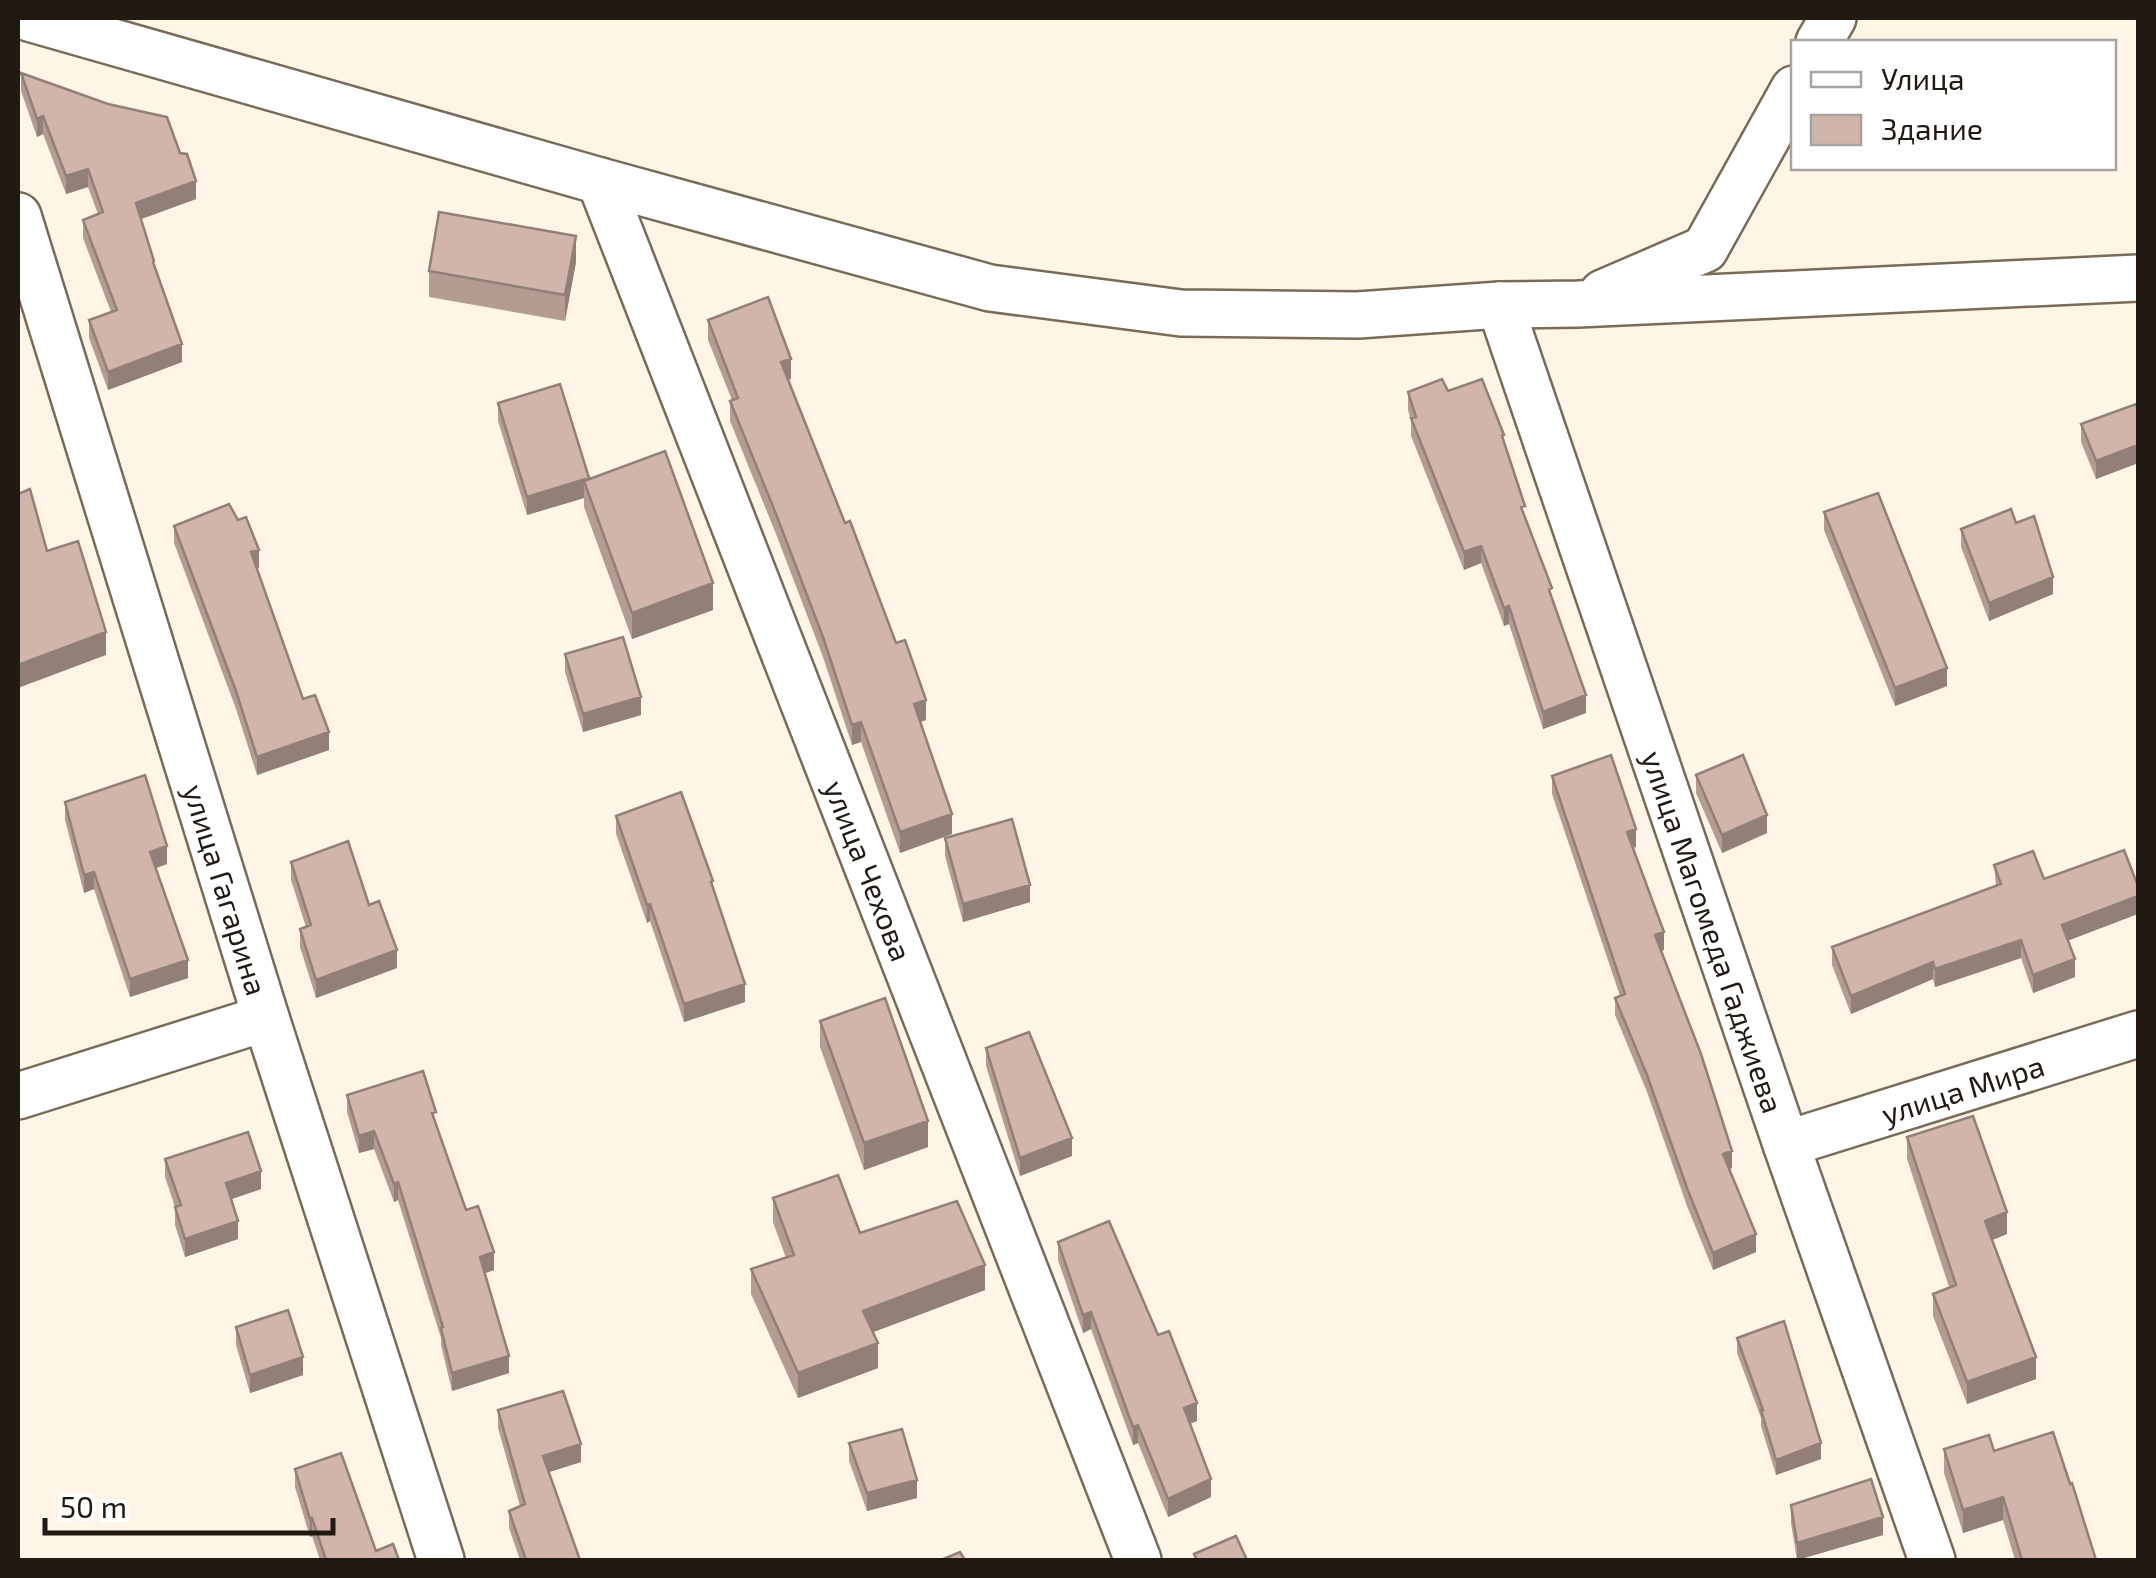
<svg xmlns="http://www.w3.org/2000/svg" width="2156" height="1578" font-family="'Exo 2',sans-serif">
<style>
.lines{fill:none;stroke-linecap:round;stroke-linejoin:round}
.street-casing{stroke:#796b57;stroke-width:50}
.street{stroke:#fff;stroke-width:45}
.wall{fill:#b49c93}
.shaded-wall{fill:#927f78}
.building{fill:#d1b5ab;stroke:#927f78;stroke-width:2.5}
.labels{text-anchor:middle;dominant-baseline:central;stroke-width:9;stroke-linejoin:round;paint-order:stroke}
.street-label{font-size:30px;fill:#201a12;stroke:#fff}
</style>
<rect width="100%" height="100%" fill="#fff5e7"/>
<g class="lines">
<g class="street-casing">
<g id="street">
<path d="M29,18L600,181L990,288L1181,313L1358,315L1500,305L1578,304L2138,278"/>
<path d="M1819,42L1833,18"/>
<path id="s1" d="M600,181L1138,1560"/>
<path id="s2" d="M18,216L266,1018L441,1560"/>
<path d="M1603,293L1705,249L1794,89"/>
<path id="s3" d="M1500,305L1786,1144L1932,1560"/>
<path d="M18,1096L266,1018"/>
<path id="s4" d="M1786,1144L2138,1034"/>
</g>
</g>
<use href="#street" class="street"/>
</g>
<path class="wall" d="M21,73L196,199L141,219L182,362L108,390L89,338V320L111,312L83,238V220L98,214L88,187L66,194L43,134L37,137L21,91Z
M576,262L565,321L429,297V271Z
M708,320L791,379L788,380L926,720L920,722L952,834L900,853L861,742L852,745L823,657L776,534L730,421V401L732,400L708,340Z
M1448,391L1504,444L1525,518L1586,713L1543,729L1509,624L1504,626L1481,563L1464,570L1411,436V421L1408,410V392Z
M498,403L589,479L713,610L632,639L584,507V498L527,515L498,421Z
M2138,410V463L2096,479L2081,442V424Z
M1824,512L1947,686L1895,706L1824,530Z
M2016,523L2053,594L1989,621L1961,547V529Z
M174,526L259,568H257L303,699L329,750L257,775L236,709L174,543Z
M565,654L641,715L583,732L565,672Z
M1696,775L1767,833L1722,853L1696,793Z
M1552,776L1636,847L1632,848L1664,950L1661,951L1732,1168L1729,1169L1756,1252L1713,1270L1687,1206L1647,1092L1615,1015V998L1620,996L1552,794Z
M65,802L167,864L156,868L188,978L130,997L94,889L84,893L65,820Z
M616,816L745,1002L684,1022L650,921L647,923L616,834Z
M945,838L1030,902L963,922L945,856Z
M291,862L369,905L397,968L316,998L300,947V929L306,927L291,880Z
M1994,865L2068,941L2075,977L2033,993L2021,958L1935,987L1933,979L1851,1014L1832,965V947L1996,886Z
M820,1021L928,1147L864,1170L820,1047Z
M986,1048L1072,1156L1020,1176L986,1066Z
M347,1095L436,1125L466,1210L494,1270L485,1273L509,1373L452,1391L441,1345V1338L398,1200L394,1202L374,1149L359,1153L347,1112Z
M1907,1137L2007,1234L1992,1240L2036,1379L1967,1404L1933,1316V1294L1949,1287L1907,1159Z
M165,1159L261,1189L231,1199L238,1239L185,1257L175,1225V1207L165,1177Z
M773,1198L860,1233L985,1290L873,1332L878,1368L798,1398L751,1294V1269L786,1258L773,1222Z
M1058,1242L1158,1335L1197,1421L1190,1424L1211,1497L1168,1517L1138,1443L1133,1445L1091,1329L1083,1333L1058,1260Z
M236,1327L303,1375L250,1393L236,1345Z
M1737,1338L1821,1459L1776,1475L1761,1426V1418L1737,1353Z
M498,1410L581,1462L549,1472L580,1560H520L509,1528V1511L520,1506L498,1428Z
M849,1443L917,1498L867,1511L849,1461Z
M1944,1449L1994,1451L2070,1484L2096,1560H2015L2003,1520L1963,1533L1944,1473Z
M295,1469L376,1551L399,1560H320L312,1536L310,1537L295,1487Z
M1791,1505L1883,1535L1797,1560L1791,1523Z"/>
<path class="shaded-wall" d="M43,116V134L37,137V119Z
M88,169V187L66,194V176Z
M196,181V199L136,221V203Z
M576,236V262L565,321V295Z
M182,344V362L108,390V372Z
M791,359V379L781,382V362Z
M2138,445V463L2096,479V461Z
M589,478L584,481V498L527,515V497Z
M1481,546V563L1464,570V552Z
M259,550V568L251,570V552Z
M2053,577V594L1989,621V603Z
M713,583V610L632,639V613Z
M1509,606V624L1504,626V608Z
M106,632V655L18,688V665Z
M1947,668V686L1895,706V688Z
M1586,695V713L1543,729V712Z
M641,697V715L583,732V714Z
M926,700V720L914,724V704Z
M861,722V742L852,745V725Z
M329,732V750L257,775V757Z
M952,814V834L900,853V832Z
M1767,815V833L1722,853V835Z
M1636,829V847L1627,850V832Z
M167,846V864L150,870V852Z
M94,872V889L84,893V875Z
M1030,885V902L963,922V904Z
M2138,896V914L2062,943V925Z
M650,904V921L647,923V905Z
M1664,932V950L1655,953V935Z
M2021,940V958L1935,987V969Z
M397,950V968L316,998V980Z
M2075,959V977L2033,993V975Z
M188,960V978L130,997V979Z
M1933,962V979L1851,1014V996Z
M745,984V1002L684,1022V1004Z
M928,1121V1147L864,1170V1143Z
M374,1131V1149L359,1153V1136Z
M1072,1138V1156L1020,1176V1158Z
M1732,1151V1168L1723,1172V1154Z
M261,1171V1189L226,1201V1183Z
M398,1182V1200L394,1202V1184Z
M2007,1212V1234L1985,1243V1221Z
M238,1221V1239L185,1257V1239Z
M1756,1234V1252L1713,1270V1253Z
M494,1252V1270L480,1275V1257Z
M985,1265V1290L863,1336V1311Z
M1091,1312V1329L1083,1333V1315Z
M878,1343V1368L798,1398V1373Z
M509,1356V1373L452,1391V1373Z
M303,1357V1375L250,1393V1375Z
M2036,1357V1379L1967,1404V1382Z
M1197,1403V1421L1184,1426V1408Z
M1138,1425V1443L1133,1445V1427Z
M1821,1443V1459L1776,1475V1460Z
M581,1444V1462L543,1474V1456Z
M1211,1479V1497L1168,1517V1499Z
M917,1480V1498L867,1511V1493Z
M2003,1497V1520L1963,1533V1510Z
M1883,1517V1535L1797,1560V1543Z
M312,1518V1536L310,1537V1519Z"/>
<path class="building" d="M21,73L108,104L167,117L180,153L187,154L196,181L136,203L154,261L153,262L182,344L108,372L89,320L117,310L83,220L103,212L88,169L66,176L43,116L37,119Z
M439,212L576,236L565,295L429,271Z
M768,297L791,359L781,362L845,523L850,521L896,643L905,640L926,700L914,704L952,814L900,832L861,722L852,725L823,637L776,514L730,401L738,398L708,320Z
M1442,379L1448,391L1482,379L1504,435L1502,436L1525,506L1521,507L1552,588L1549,590L1586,695L1543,712L1509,606L1504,608L1481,546L1464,552L1411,418L1416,417L1408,392Z
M560,384L589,478L527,497L498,403Z
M2136,404L2138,410V445L2096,461L2081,424Z
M665,451L713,583L632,613L584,481Z
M30,489L47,551L78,541L106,632L18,665V494Z
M1878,493L1947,668L1895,688L1824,512Z
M229,504L238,520L246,517L259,550L251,552L303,699L315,695L329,732L257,757L236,691L174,526Z
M2011,509L2016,523L2034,516L2053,577L1989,603L1961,529Z
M623,637L641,697L583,714L565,654Z
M1611,755L1636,829L1627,832L1664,932L1655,935L1701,1054L1732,1151L1723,1154L1756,1234L1713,1253L1687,1188L1647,1075L1615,998L1625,994L1552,776Z
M1743,755L1767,815L1722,835L1696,775Z
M145,775L167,846L150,852L188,960L130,979L94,872L84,875L65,802Z
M681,792L713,881L711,882L745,984L684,1004L650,904L647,905L616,816Z
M1012,819L1030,885L963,904L945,838Z
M348,841L369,905L379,901L397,950L316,980L300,929L311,925L291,862Z
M2124,850L2138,886V896L2062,925L2075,959L2033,975L2021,940L1935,969L1933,962L1851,996L1832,947L2001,884L1994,865L2033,851L2044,879Z
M885,998L928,1121L864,1143L820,1021Z
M1029,1032L1072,1138L1020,1158L986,1048Z
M423,1071L436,1112L432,1113L466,1210L478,1206L494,1252L480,1257L509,1356L452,1373L441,1328L443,1327L398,1182L394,1184L374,1131L359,1136L347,1095Z
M1973,1116L2007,1212L1985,1221L2036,1357L1967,1382L1933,1294L1956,1285L1907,1137Z
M248,1132L261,1171L226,1183L238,1221L185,1239L175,1207L181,1205L165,1159Z
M838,1175L860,1233L957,1201L985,1265L863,1311L878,1343L798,1373L751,1269L794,1255L773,1198Z
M1109,1221L1158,1335L1169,1331L1197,1403L1184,1408L1211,1479L1168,1499L1138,1425L1133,1427L1091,1312L1083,1315L1058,1242Z
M288,1310L303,1357L250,1375L236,1327Z
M1784,1321L1821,1443L1776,1460L1761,1410H1763L1737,1338Z
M563,1391L581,1444L543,1456L580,1560H526L509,1511L525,1504L498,1410Z
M902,1429L917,1480L867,1493L849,1443Z
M2053,1432L2070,1484L2072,1483L2096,1560H2022L2003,1497L1963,1510L1944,1449L1989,1435L1994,1451Z
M341,1453L376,1551L393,1544L399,1560H326L312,1518L310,1519L295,1469Z
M1871,1479L1883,1517L1797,1543L1791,1505Z
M1236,1536L1247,1560H1197L1194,1554Z
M960,1552L965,1560H941Z"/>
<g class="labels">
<g class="street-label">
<text stroke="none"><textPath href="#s1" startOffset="740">улица Чехова</textPath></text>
<text stroke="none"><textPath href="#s2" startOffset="705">улица Гагарина</textPath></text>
<text stroke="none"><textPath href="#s3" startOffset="662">улица Магомеда Гаджиева</textPath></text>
<text stroke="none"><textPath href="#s4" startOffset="185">улица Мира</textPath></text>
</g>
</g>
<rect width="2156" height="1578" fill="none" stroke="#201a12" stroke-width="40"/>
<rect x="1791" y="40" width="325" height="130" fill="#ffffff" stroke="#a6a3a0" stroke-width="2.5"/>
<rect x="1811" y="72" width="50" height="15" fill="#ffffff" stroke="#a6a3a0" stroke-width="2.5"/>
<text x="1881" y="90" font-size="30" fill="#201a12">Улица</text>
<rect x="1811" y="115" width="50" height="30" fill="#d1b5ab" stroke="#a6a3a0" stroke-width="2.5"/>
<text x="1881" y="140" font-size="30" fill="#201a12">Здание</text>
<path d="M45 1518v15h288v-15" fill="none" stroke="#201a12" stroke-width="5"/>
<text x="60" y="1518" font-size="30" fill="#201a12" stroke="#ffffff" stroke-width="8" paint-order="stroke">50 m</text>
</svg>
